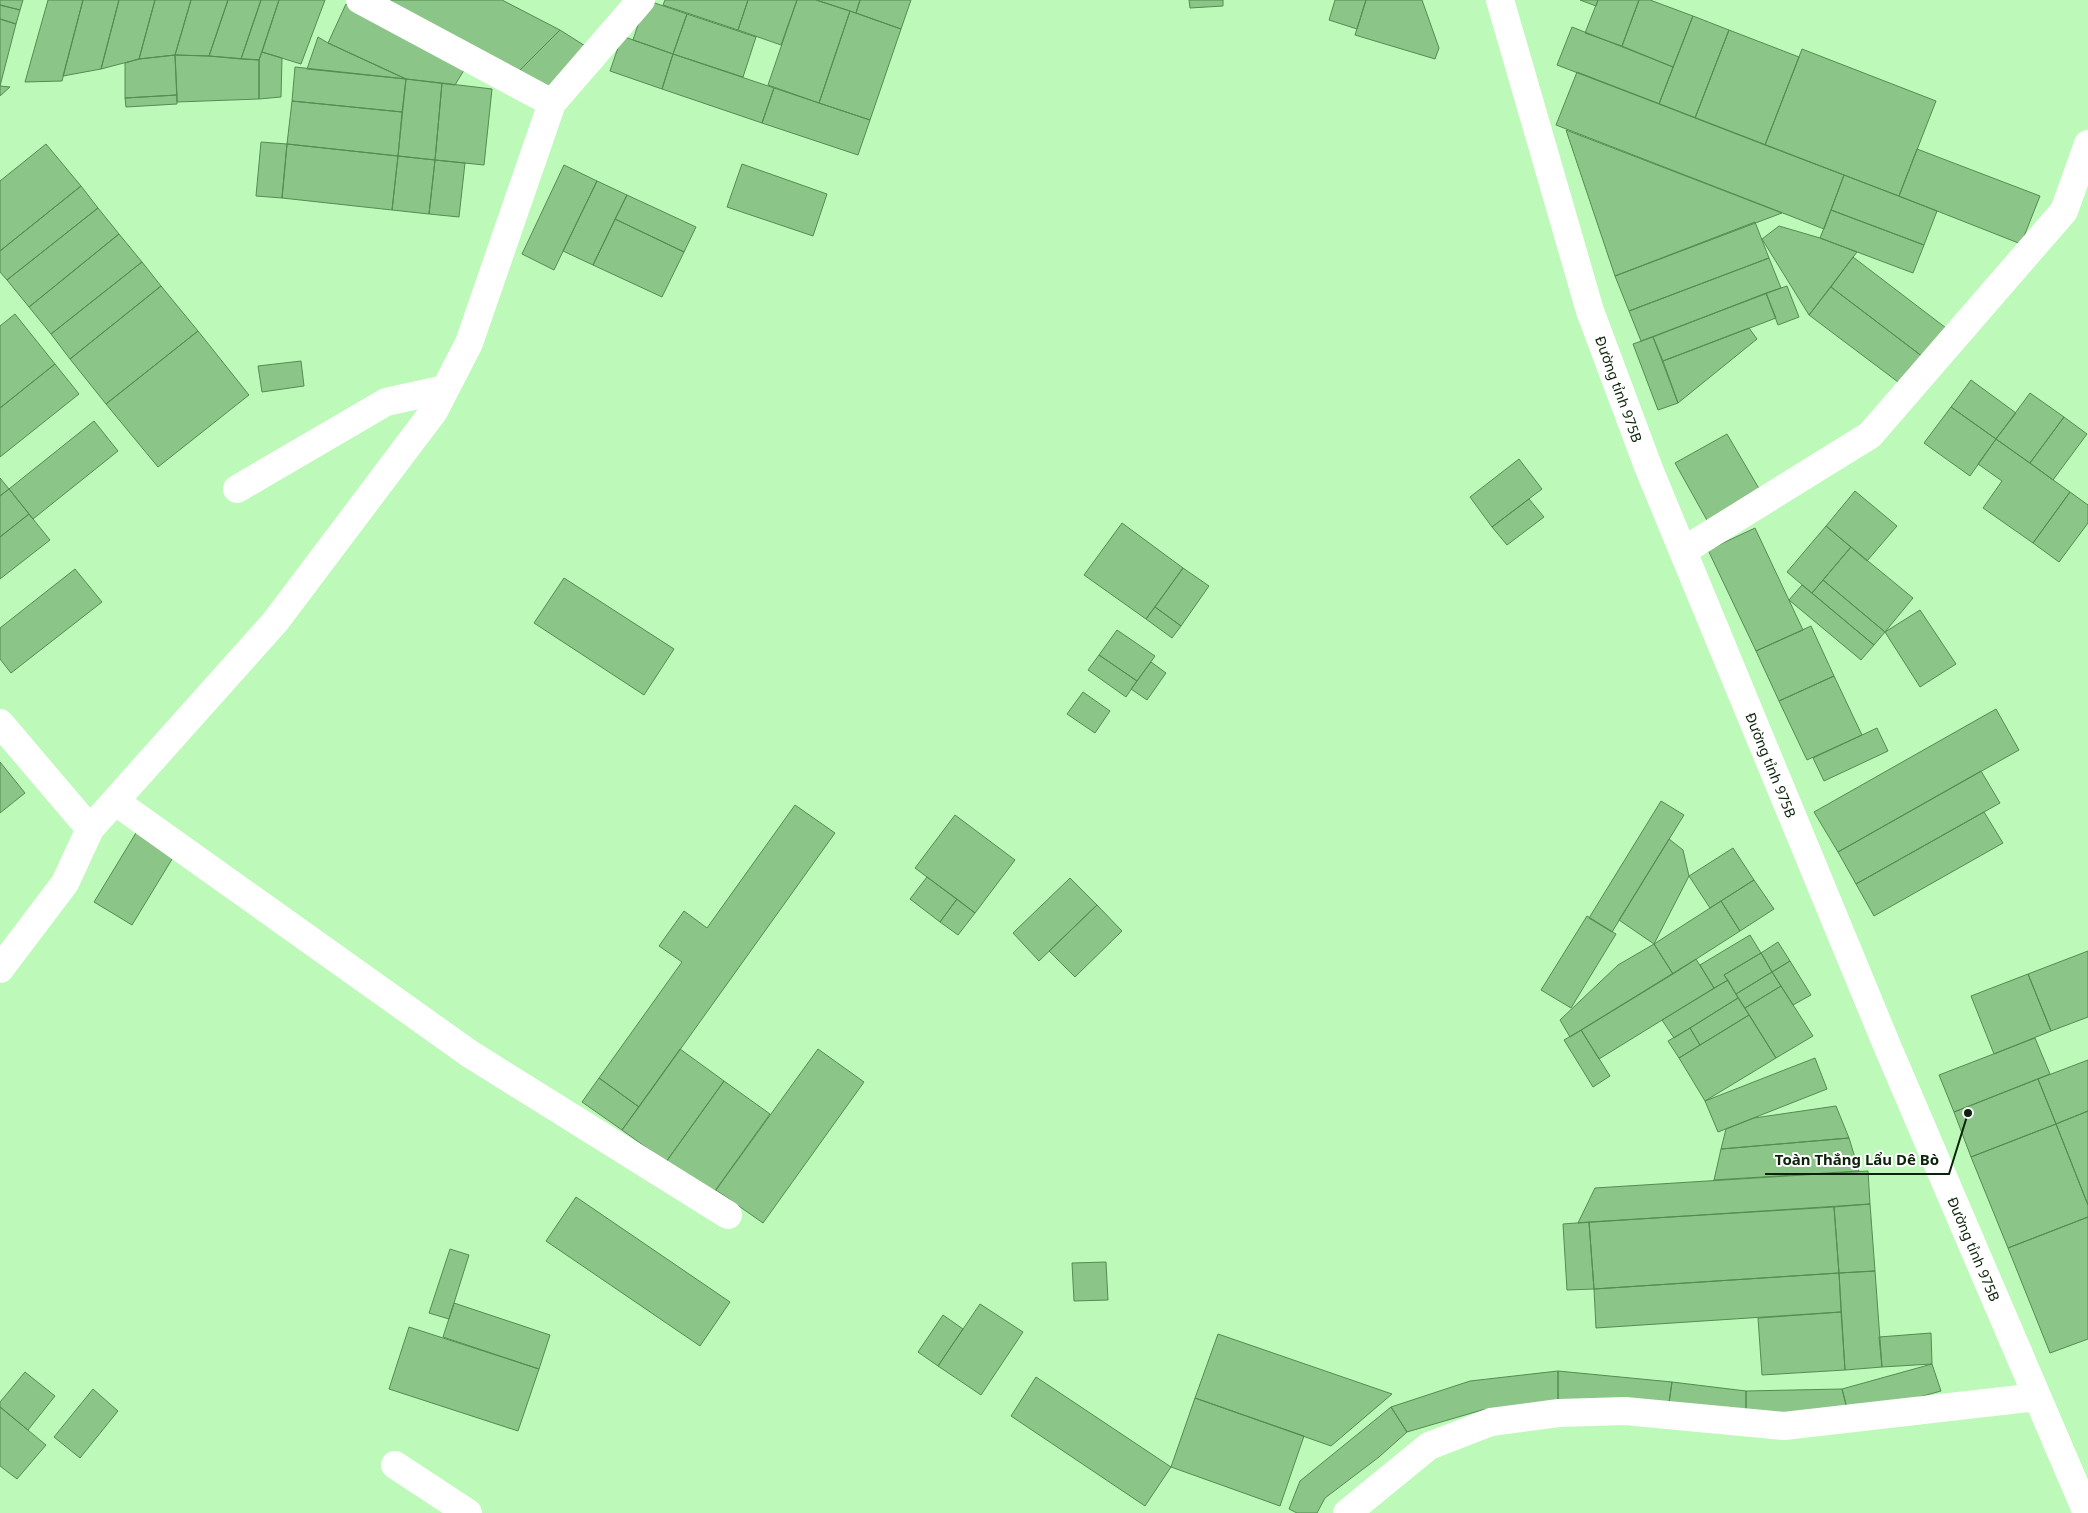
<svg xmlns="http://www.w3.org/2000/svg" width="2088" height="1513" font-family="'Noto Sans',sans-serif">
<style>
.building{fill:#8bc587;stroke:#548c51}
.lines{fill:none;stroke-linecap:round;stroke-linejoin:round}
.street{stroke:#fff;stroke-width:28}
.secondary{stroke:#fff;stroke-width:28}
.labels{text-anchor:middle;dominant-baseline:central;stroke-width:4;stroke-linejoin:round;paint-order:stroke}
.street-label{font-size:14px;fill:#0c230b;stroke:#fff}
.leader{fill:none;stroke:#0c230b;stroke-width:2}
.callout-dot{fill:#0c230b;stroke:#fff;stroke-width:2}
.callout-label{font-size:15px;text-anchor:middle;font-weight:bold;fill:#0c230b;stroke:#fff;stroke-width:4;stroke-linejoin:round;paint-order:stroke}
</style>
<rect width="100%" height="100%" fill="#bdf9b9"/>
<path class="building" d="M0,0H23L20,10L0,5Z
M48,0H83L62,81L25,82Z
M83,0H119L101,69L63,76Z
M119,0H155L139,59L101,69Z
M155,0H191L175,55L139,59Z
M191,0H228L209,56L175,55Z
M228,0H261L241,59L209,56Z
M261,0H279L259,60L241,59Z
M279,0H325L301,64L262,52Z
M385,0H502L560,30L518,72Z
M646,0L687,14L673,54L633,40Z
M665,0H748L738,30L663,5Z
M748,0H797L781,45L738,30Z
M797,0H816L850,11L819,103L768,85Z
M816,0H860L856,13Z
M860,0H911L901,29L856,13Z
M1189,0H1223V6L1190,8Z
M1335,0H1366L1357,29L1329,20Z
M1366,0H1422L1439,48L1435,59L1355,35Z
M1580,0H1598L1596,6Z
M1598,0H1639L1622,46L1585,33Z
M1639,0H1650L1693,16L1673,67L1622,46Z
M346,4L467,65L455,85L406,79L328,43Z
M0,5L20,10L16,24L0,19Z
M850,11L901,29L870,120L819,103Z
M687,14L756,37L743,77L673,54Z
M1693,16L1729,30L1695,118L1659,104Z
M0,19L16,24L0,86Z
M1572,27L1673,67L1659,104L1557,65Z
M560,30L590,49L550,87L518,72Z
M1729,30L1799,57L1765,145L1695,118Z
M622,36L673,54L662,89L610,71Z
M318,37L328,43L406,79L307,69Z
M1802,49L1936,101L1899,196L1765,145Z
M262,52L282,58L281,97L259,99V60Z
M673,54L774,88L762,123L662,89Z
M175,55L177,95L125,98V63L139,59Z
M175,55L209,56L259,60V99L177,102Z
M295,67L406,79L402,112L292,101Z
M1577,72L1844,175L1824,229L1556,125Z
M406,79L442,83L435,160L398,156Z
M442,83L492,89L484,165L435,160Z
M0,86L10,87L0,96Z
M774,88L870,120L858,155L762,123Z
M177,95V104L126,107L125,98Z
M292,101L402,112L398,156L287,144Z
M1566,130L1782,213L1615,276Z
M261,142L287,144L282,198L256,196Z
M46,144L81,186L0,251V181Z
M287,144L398,156L392,210L282,198Z
M1917,149L2040,196L2021,244L1899,196Z
M398,156L435,160L429,214L392,210Z
M435,160L465,163L459,217L429,214Z
M742,164L827,194L813,236L727,207Z
M564,165L597,181L554,270L522,254Z
M1844,175L1937,211L1924,245L1831,210Z
M597,181L627,195L593,265L563,251Z
M81,186L98,208L7,280L0,272V251Z
M627,195L696,227L684,252L615,219Z
M98,208L119,234L29,307L7,280Z
M1831,210L1924,245L1913,273L1820,238Z
M615,219L684,252L662,297L593,265Z
M1755,222L1769,258L1629,311L1615,276Z
M1779,226L1820,238L1857,252L1809,315L1762,239Z
M119,234L142,262L51,334L29,307Z
M1853,257L1946,328L1923,357L1831,287Z
M1769,258L1781,288L1641,341L1629,311Z
M142,262L161,286L70,359L51,334Z
M161,286L198,331L106,404L70,359Z
M1787,286L1799,317L1778,325L1766,293Z
M1831,287L1923,357L1902,385L1809,315Z
M1766,293L1776,318L1663,361L1653,337Z
M15,314L55,364L0,408V326Z
M1749,328L1757,339L1678,403L1663,361Z
M198,331L249,395L158,467L106,404Z
M1653,337L1678,403L1658,410L1633,344Z
M301,361L304,386L262,392L258,366Z
M55,364L79,394L0,457V408Z
M1971,380L2016,413L1996,439L1951,407Z
M2030,393L2064,417L2030,463L1996,439Z
M1951,407L1996,439L1970,476L1924,443Z
M2064,417L2087,434L2053,480L2030,463Z
M94,421L118,451L33,519L9,489Z
M1727,434L1761,492L1708,522L1675,463Z
M1996,439L2070,492L2033,543L1983,508L2002,481L1978,464Z
M1519,459L1542,489L1492,527L1470,497Z
M0,478L9,489L0,496Z
M9,489L29,514L0,537V496Z
M1855,491L1897,526L1867,561L1826,526Z
M2070,492L2088,505V523L2059,562L2033,543Z
M1529,499L1544,517L1507,545L1492,527Z
M29,514L50,540L0,579V537Z
M1122,523L1183,568L1146,619L1084,575Z
M1826,526L1851,547L1812,593L1787,572Z
M1755,528L1803,630L1756,651L1708,550Z
M1851,547L1913,598L1885,632L1823,580Z
M1183,568L1209,586L1181,626L1155,607Z
M75,569L102,602L11,673L0,659V628Z
M564,578L674,649L644,695L534,623Z
M1823,580L1885,632L1874,645L1812,593Z
M1802,585L1874,645L1861,660L1789,600Z
M1155,607L1181,626L1172,638L1146,619Z
M1920,610L1956,664L1920,687L1885,632Z
M1811,626L1834,676L1779,701L1756,651Z
M1117,630L1155,656L1137,681L1099,655Z
M1099,655L1137,681L1126,697L1088,670Z
M1151,662L1166,673L1147,700L1131,689Z
M1834,676L1862,735L1807,760L1779,701Z
M1083,692L1110,711L1095,733L1067,714Z
M1996,709L2019,750L1838,852L1814,812Z
M1877,728L1888,751L1824,781L1813,758Z
M0,762L25,793L0,813Z
M1981,771L2000,803L1856,884L1838,852Z
M1661,801L1684,815L1612,932L1589,918Z
M795,805L835,833L639,1107L599,1078L682,962L659,946L684,911L707,928Z
M1984,812L2003,843L1874,916L1856,884Z
M955,815L1015,860L975,913L915,868Z
M139,828L177,851L132,925L94,902Z
M1669,839L1683,850L1689,876L1654,944L1619,920Z
M1733,848L1754,880L1710,908L1689,876Z
M927,877L957,899L940,922L910,899Z
M1070,878L1097,905L1039,961L1013,933Z
M1754,880L1774,909L1740,931L1721,901Z
M957,899L975,913L958,935L940,922Z
M1721,901L1740,931L1673,974L1654,944Z
M1097,905L1122,931L1075,977L1049,951Z
M1587,916L1616,934L1571,1008L1541,990Z
M1750,935L1761,953L1724,975L1728,980L1714,988L1700,965Z
M1778,942L1790,961L1772,972L1761,953Z
M1654,944L1673,974L1570,1037L1560,1020L1618,965Z
M2088,951V1017L2051,1031L2028,974Z
M1761,953L1772,972L1736,994L1724,975Z
M1696,959L1714,988L1599,1059L1581,1030Z
M1790,961L1811,995L1793,1005L1772,972Z
M1772,972L1781,986L1745,1008L1736,994Z
M2028,974L2051,1031L1994,1054L1971,996Z
M1728,980L1738,998L1674,1038L1662,1020Z
M1781,986L1813,1036L1776,1058L1745,1008Z
M1738,998L1749,1015L1700,1045L1690,1028Z
M1749,1015L1776,1058L1705,1101L1679,1058Z
M1690,1028L1700,1045L1679,1058L1668,1041Z
M1581,1030L1610,1076L1593,1087L1564,1040Z
M2035,1038L2050,1074L1954,1112L1939,1075Z
M680,1049L724,1081L666,1162L622,1130Z
M818,1049L864,1082L763,1223L716,1190Z
M1815,1058L1827,1089L1718,1132L1705,1101Z
M2088,1060V1111L2056,1124L2038,1079Z
M599,1078L639,1107L622,1130L582,1102Z
M2038,1079L2056,1124L1971,1157L1954,1112Z
M724,1081L770,1114L712,1195L666,1162Z
M1836,1106L1849,1138L1721,1149L1726,1129L1754,1118Z
M2088,1111V1205L2056,1124Z
M2056,1124L2088,1205V1217L2008,1248L1971,1157Z
M1849,1138L1859,1171L1714,1180L1721,1149Z
M1868,1171L1870,1204L1578,1223L1595,1188Z
M576,1197L730,1302L700,1346L546,1241Z
M1870,1204L1875,1271L1839,1273L1834,1207Z
M1834,1207L1839,1273L1594,1289L1589,1222Z
M2088,1217V1339L2050,1353L2008,1248Z
M1589,1222L1594,1289L1567,1290L1563,1224Z
M450,1249L469,1255L449,1319L429,1313Z
M1106,1262L1108,1300L1074,1301L1072,1263Z
M1875,1271L1882,1367L1845,1370L1839,1273Z
M1839,1273L1841,1312L1596,1328L1594,1289Z
M454,1303L550,1335L539,1369L443,1337Z
M980,1304L1023,1332L981,1395L938,1366Z
M1841,1312L1845,1370L1762,1375L1758,1318Z
M943,1315L963,1329L938,1366L918,1352Z
M409,1327L539,1369L518,1431L389,1389Z
M1931,1333L1932,1364L1882,1367L1879,1337Z
M1218,1334L1392,1394L1331,1446L1195,1398Z
M1932,1364L1941,1391L1849,1416L1842,1389Z
M1558,1371V1401L1482,1410L1407,1432L1391,1407L1470,1381Z
M1558,1371L1672,1382L1668,1410L1558,1401Z
M25,1372L55,1396L28,1430L0,1407V1402Z
M1036,1377L1171,1467L1145,1506L1011,1416Z
M1672,1382L1746,1391V1419L1668,1410Z
M93,1389L118,1411L80,1458L54,1437Z
M1842,1389L1849,1416L1746,1419V1391Z
M1195,1398L1304,1436L1280,1506L1171,1467Z
M0,1407L46,1445L17,1479L0,1466Z
M1391,1407L1407,1432L1379,1457L1325,1498L1317,1513H1297L1289,1509L1300,1481Z"/>
<g class="lines">
<path class="street" d="M360,0L552,103
M237,489L386,402L445,389
M1683,551L1870,435L2064,211L2088,144
M0,723L90,829
M116,802L470,1054L728,1215
M0,969L65,883L90,829L275,622L434,411L469,343L552,103L641,0
M395,1465L468,1513
M1347,1513L1429,1446L1491,1422L1559,1413L1625,1411L1784,1426L2037,1397"/>
<path class="secondary" d="M1500,0L1590,311L1649,469L1888,1048L2087,1513"/>
</g>
<g class="labels">
<g class="street-label">
<text transform="translate(1619 389) rotate(70)">Đường tỉnh 975B</text>
<text transform="translate(1771 765) rotate(68)">Đường tỉnh 975B</text>
<text transform="translate(1974 1249) rotate(67)">Đường tỉnh 975B</text>
</g>
</g>
<path class="leader" d="M1968 1113L1949 1174H1765"/>
<circle class="callout-dot" cx="1968" cy="1113" r="5"/>
<g class="callout-label">
<text x="1857" y="1165">Toàn Thắng Lẩu Dê Bò</text>
</g>
</svg>
